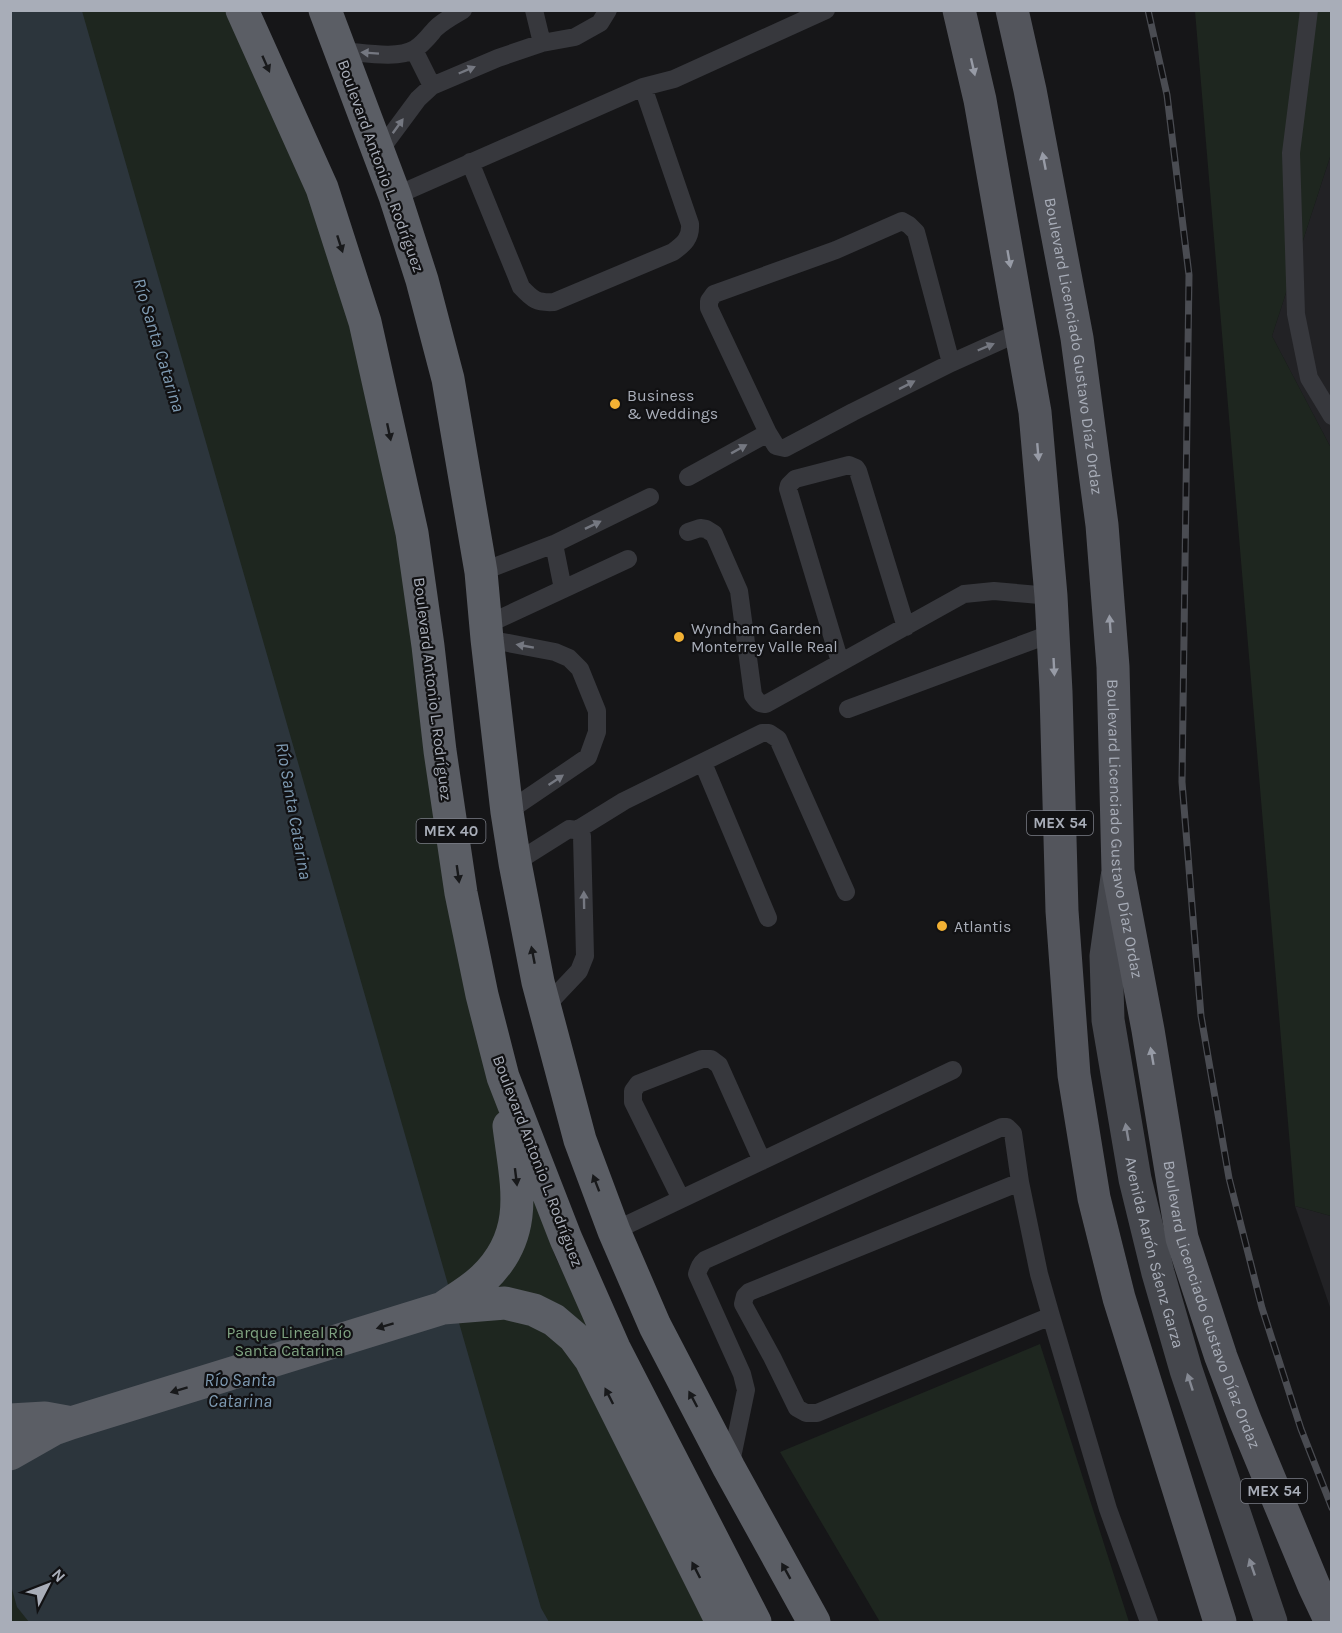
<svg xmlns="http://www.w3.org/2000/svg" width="1342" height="1633" font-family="Karla,sans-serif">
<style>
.built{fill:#222225}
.green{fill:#1e261f}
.water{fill:#2c353c}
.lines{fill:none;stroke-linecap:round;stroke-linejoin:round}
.service{stroke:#37383d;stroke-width:18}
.secondary{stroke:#45474d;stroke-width:33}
.primary{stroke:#53555c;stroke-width:33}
.trunk{stroke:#5b5e65;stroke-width:33}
.rail-casing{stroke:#4a4c52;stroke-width:7}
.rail{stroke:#111113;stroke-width:4.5;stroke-dasharray:14;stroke-linecap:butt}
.oneway{fill:#757881}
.oneway2{fill:#18191b}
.oneway3{fill:#979ba6}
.oneway4{fill:#858993}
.poi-dot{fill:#f2b134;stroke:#111113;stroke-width:2}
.labels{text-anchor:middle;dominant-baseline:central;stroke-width:4.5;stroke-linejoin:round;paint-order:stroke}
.shield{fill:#111113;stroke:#7b7e86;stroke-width:1.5}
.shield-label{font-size:15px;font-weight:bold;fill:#a8adb8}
.street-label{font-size:16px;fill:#a8adb8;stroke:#111113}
.poi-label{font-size:16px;fill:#a8adb8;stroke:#111113;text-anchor:start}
.park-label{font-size:16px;fill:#7fa381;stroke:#111113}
.water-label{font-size:18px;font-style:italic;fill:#7f9bb3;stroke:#111113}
</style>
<rect width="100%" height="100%" fill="#161618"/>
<path class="built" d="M1331,154V448L1272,336Z
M1295,1206L1331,1216V1310Z"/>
<path class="green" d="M11,11H240L354,295L501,1097L555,1256L731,1622H11Z
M1195,11H1331V154L1272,336L1331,448V1216L1295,1206Z
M1040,1344L1129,1622H880L780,1452Z"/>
<path class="water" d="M10,11H82L541,1608L549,1622H29L17,1607L10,1582Z"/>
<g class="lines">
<path class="service" d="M534,10L542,43
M1309,10L1291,153L1296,314L1309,378L1332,416
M414,50L432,86
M340,51C361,52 397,60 415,49C423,44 429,36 435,29C443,21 453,16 463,10
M378,153L418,99L432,86L498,58L542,43L575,37L600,23L608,10
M470,162L521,287C533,300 537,303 554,302L673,252C684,244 691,238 690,224L643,87
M395,196L643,87L674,79L826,10
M768,433L709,308V301L714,294L836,250L902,221L909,225L916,232L951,363
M688,477L768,433L776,446L785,448L853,412L951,363L1022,331
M688,532L700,528L706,529L714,534L739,591L753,695C757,701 759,704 766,704L964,594L994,591L1051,596
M554,544L563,589
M481,572L554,544L650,497
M486,625L628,559
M487,639L555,652L569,658L580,669L597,711V732L588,757L507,812
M840,662L788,489L789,485L795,479L849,465L856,468L858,471L906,627
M848,709L1053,633
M703,763L768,918
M577,830L624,801L762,733H769L778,739L846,892
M515,863L569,829L577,830L582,836L585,956L579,971L545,1007
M1020,1182L749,1292L745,1296L743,1304L772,1357L797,1408L806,1413H817L1051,1316
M681,1199L633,1102V1091L638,1084L702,1059H711L719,1065L762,1161
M614,1231L953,1070
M730,1467L746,1390L742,1374L697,1274C699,1268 700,1264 705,1260L1002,1127H1007L1013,1133L1020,1182L1039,1274L1051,1316L1108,1509L1149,1622"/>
<path class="secondary" id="s1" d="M1117,877L1106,956L1108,1020L1135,1179L1158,1273L1186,1370L1271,1622"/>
<g class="primary">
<path d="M959,10L980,100L1035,412L1051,596L1056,692L1062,911L1074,1075L1094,1198L1119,1298L1220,1622"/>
<path id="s2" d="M1012,10L1030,90L1077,338L1102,525L1113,667L1118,871L1148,1030L1182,1238L1221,1357L1245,1420L1314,1586L1331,1622"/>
</g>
<path class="trunk" d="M242,10L322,188L365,322L412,533L428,646L440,751L461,893L482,995L503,1077L566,1239L614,1348L755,1622
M325,10L395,196L422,280L448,379L481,572L487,639L507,812L515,863L538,982L580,1140L614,1231L655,1326L729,1468L814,1622
M443,1308L505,1303L534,1310L554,1320L574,1337L591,1360L722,1622
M10,1420L45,1418L67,1422
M10,1454L54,1429L71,1423L443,1308C457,1298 473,1289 484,1278C531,1233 516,1183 509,1126"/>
<g class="rail-casing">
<path id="rail" d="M1148,10L1167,95L1189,275L1182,782L1201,1016L1229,1178L1262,1308L1301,1429L1332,1508"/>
</g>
<use href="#rail" class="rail"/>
</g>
<defs><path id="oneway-solid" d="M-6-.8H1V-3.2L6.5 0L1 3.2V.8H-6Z" transform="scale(1.5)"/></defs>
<g class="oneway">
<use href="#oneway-solid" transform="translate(370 53) rotate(-176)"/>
<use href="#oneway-solid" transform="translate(467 70) rotate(-23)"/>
<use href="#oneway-solid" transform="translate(398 126) rotate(-54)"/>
<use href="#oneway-solid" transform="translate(986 347) rotate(-23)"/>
<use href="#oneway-solid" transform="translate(907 385) rotate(-27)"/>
<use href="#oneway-solid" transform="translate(739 449) rotate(-29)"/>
<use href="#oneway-solid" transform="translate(593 525) rotate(-26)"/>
<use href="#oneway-solid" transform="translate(525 646) rotate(-170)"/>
<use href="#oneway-solid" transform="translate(556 780) rotate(-34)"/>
<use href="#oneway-solid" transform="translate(584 900) rotate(-91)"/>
</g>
<g class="oneway2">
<use href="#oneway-solid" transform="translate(266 64) rotate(66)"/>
<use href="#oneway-solid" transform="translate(340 244) rotate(72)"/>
<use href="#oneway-solid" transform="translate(389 432) rotate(78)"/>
<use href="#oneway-solid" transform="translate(458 874) rotate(82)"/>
<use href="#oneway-solid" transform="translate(533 955) rotate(-101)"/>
<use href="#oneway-solid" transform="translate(516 1177) rotate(83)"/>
<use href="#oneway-solid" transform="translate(596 1183) rotate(-111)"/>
<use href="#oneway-solid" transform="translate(385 1326) rotate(163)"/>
<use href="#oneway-solid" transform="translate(179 1390) rotate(163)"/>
<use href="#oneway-solid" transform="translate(609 1396) rotate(-117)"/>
<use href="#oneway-solid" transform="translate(693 1399) rotate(-118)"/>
<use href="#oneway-solid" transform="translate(696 1570) rotate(-117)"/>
<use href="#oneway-solid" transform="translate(786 1571) rotate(-119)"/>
</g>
<g class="oneway3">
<use href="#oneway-solid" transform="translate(973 67) rotate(77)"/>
<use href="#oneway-solid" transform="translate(1044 161) rotate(-101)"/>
<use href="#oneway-solid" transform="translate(1009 259) rotate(80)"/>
<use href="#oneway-solid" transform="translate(1038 452) rotate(85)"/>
<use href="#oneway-solid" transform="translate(1110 624) rotate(-94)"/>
<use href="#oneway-solid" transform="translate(1054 667) rotate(87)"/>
<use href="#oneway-solid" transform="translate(1152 1056) rotate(-100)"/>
</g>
<g class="oneway4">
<use href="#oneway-solid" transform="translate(1127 1132) rotate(-100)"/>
<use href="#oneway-solid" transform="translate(1190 1382) rotate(-108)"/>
<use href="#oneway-solid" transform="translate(1252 1567) rotate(-109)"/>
</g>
<g class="poi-dot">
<circle cx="615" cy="404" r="6"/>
<circle cx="679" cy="637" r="6"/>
<circle cx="942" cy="926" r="6"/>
</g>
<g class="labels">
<g class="shield">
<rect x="1027" y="811" width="66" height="24" rx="4.5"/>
<rect x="416.5" y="819" width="69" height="24" rx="4.5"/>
<rect x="1241" y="1479" width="66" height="24" rx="4.5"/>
</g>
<g class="shield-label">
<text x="1060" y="823">MEX 54</text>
<text x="451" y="831">MEX 40</text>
<text x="1274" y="1491">MEX 54</text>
</g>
<g class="street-label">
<text transform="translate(381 166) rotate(70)">Boulevard Antonio L. Rodríguez</text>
<text stroke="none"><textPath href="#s2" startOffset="342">Boulevard Licenciado Gustavo Díaz Ordaz</textPath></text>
<text transform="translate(433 689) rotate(83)">Boulevard Antonio L. Rodríguez</text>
<text stroke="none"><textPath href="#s2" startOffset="828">Boulevard Licenciado Gustavo Díaz Ordaz</textPath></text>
<text transform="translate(538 1161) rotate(69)">Boulevard Antonio L. Rodríguez</text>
<text stroke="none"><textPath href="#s1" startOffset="381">Avenida Aarón Sáenz Garza</textPath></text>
<text stroke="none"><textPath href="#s2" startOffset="1314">Boulevard Licenciado Gustavo Díaz Ordaz</textPath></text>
</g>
<g class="poi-label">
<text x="627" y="395">Business<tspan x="627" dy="18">&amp; Weddings</tspan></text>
<text x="691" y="628">Wyndham Garden<tspan x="691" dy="18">Monterrey Valle Real</tspan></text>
<text x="954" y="926">Atlantis</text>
</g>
<g class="park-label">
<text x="289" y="1332">Parque Lineal Río<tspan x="289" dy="18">Santa Catarina</tspan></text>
</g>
<g class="water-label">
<text transform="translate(159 345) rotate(73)">Río Santa Catarina</text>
<text transform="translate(294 811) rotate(80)">Río Santa Catarina</text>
<text x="240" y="1380">Río Santa<tspan x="240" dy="21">Catarina</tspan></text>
</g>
</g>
<rect width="1342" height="1633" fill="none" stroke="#a8adb8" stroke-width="24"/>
<g transform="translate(48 1585) rotate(48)" stroke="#111113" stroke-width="4.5" paint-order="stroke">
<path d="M0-4.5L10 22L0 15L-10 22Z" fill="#a8adb8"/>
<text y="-9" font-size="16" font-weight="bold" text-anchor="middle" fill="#a8adb8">N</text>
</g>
</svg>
